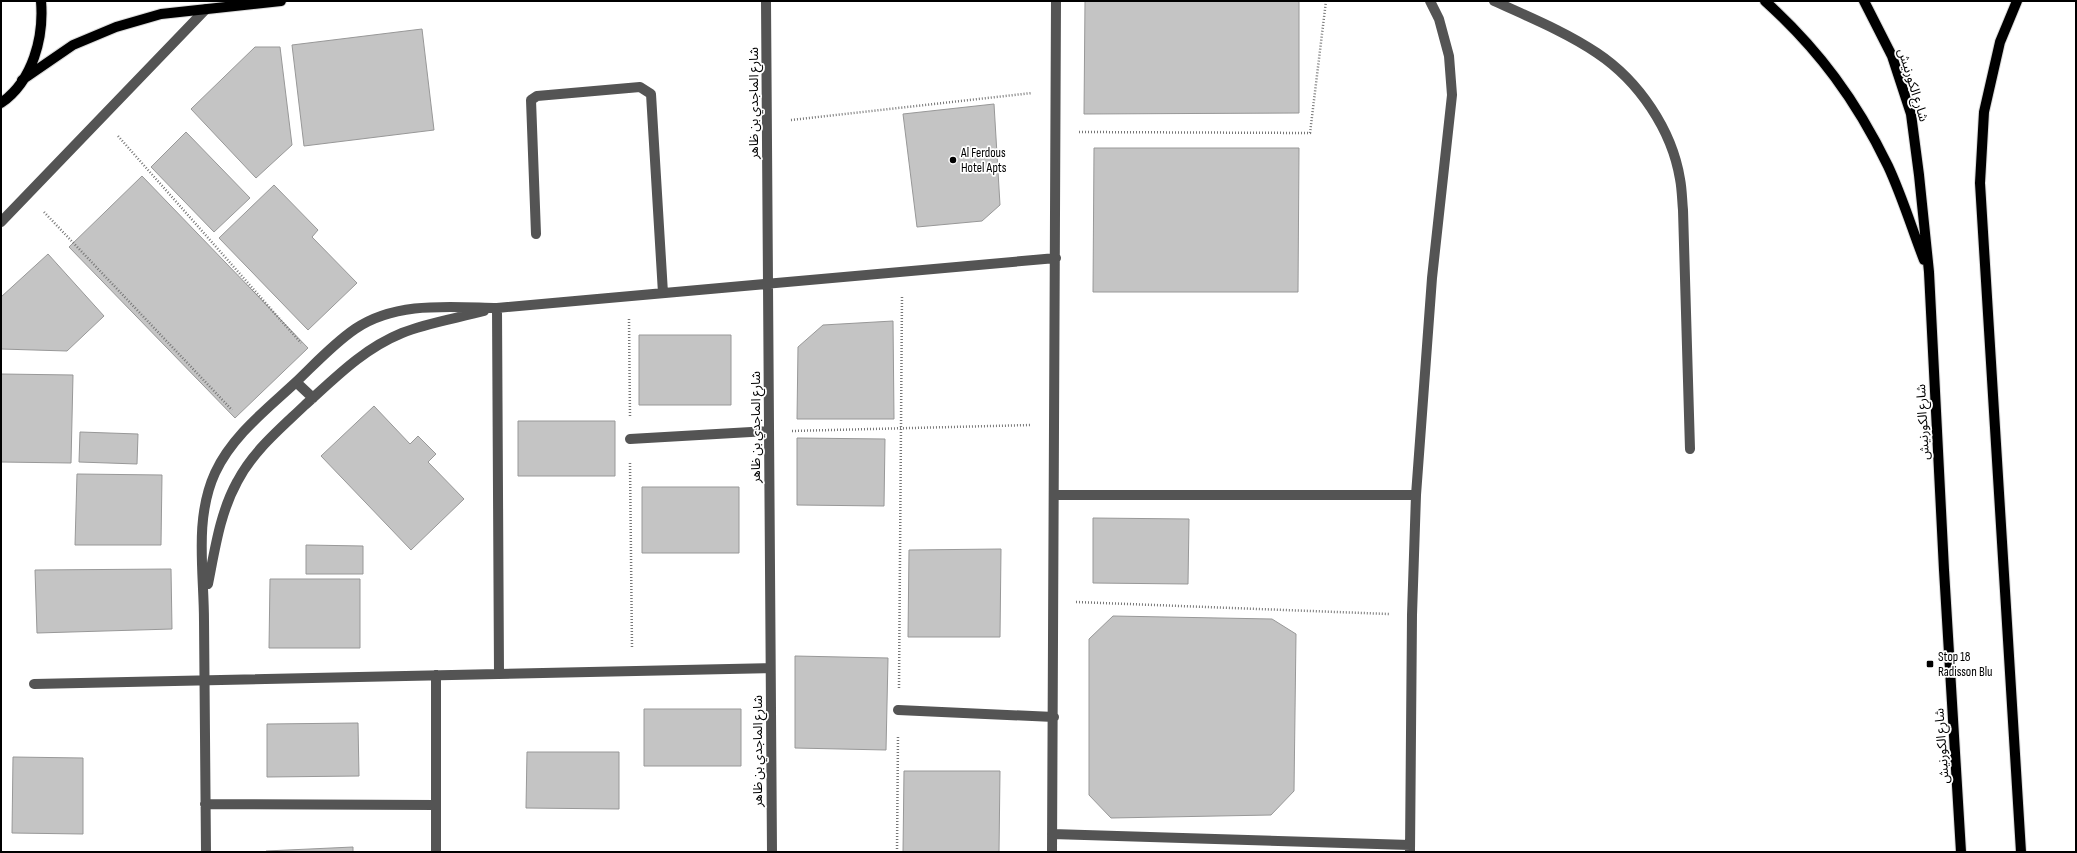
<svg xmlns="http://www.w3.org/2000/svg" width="2077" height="853" font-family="'Sofia Sans Condensed','Noto Sans Arabic',sans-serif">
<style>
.building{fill:#c4c4c4;stroke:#989898}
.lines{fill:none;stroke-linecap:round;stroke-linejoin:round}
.major-casing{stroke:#dbdbdb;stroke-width:12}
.path{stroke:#767676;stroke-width:2.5;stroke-dasharray:1 2;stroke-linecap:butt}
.minor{stroke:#545454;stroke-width:10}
.major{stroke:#000;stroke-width:10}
.poi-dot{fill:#000;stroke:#fff;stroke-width:1.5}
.labels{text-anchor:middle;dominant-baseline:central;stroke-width:3.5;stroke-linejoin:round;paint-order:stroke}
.street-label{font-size:13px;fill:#000;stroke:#fff}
.poi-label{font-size:13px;fill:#000;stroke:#fff;text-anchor:start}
</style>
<rect width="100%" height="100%" fill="#fff"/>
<path class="building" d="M1085,1H1299V113L1084,114Z
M422,29L434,130L304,146L292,45Z
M255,47H280L292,145L256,178L191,109Z
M994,104L1000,205L982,221L917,227L903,114Z
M186,132L250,198L214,232L151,167Z
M1094,148H1299L1298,292H1093Z
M142,176L308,348L235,418L69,247Z
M274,185L318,230L312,237L357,283L308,330L219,238Z
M48,254L104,316L67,351L1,349V297Z
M893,321L894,419H797L798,347L823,325Z
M639,335H731V405H639Z
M1,374L73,375L71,463L1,462Z
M374,406L410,444L418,436L436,454L428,462L464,499L411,550L321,456Z
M518,421H615V476H518Z
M80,432L138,434L137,464L79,462Z
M797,438L885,439L884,506L797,505Z
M77,474L162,475L161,545H75Z
M642,487H739V553H642Z
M1093,518L1189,519L1188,584L1093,583Z
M306,545L363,546V574H306Z
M1001,549L1000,637H908L909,550Z
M171,569L172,629L37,633L35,570Z
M270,579H360V648H269Z
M1113,616L1272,619L1296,634L1294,791L1271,815L1111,818L1089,795V639Z
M795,656L888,658L886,750L795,748Z
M644,709H741V766H644Z
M358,723L359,776L267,777V724Z
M527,752H619V809L526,808Z
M13,757L83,758V834L12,833Z
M904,771H1000L999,852H903Z
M353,847V852H266V851Z"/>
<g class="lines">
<g class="major-casing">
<path id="major" d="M1765,1C1819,50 1856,100 1888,166C1902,196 1912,229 1924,260
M1864,1L1892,56L1911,114L1919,175L1929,272L1944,570L1961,852
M2017,1L2000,42L1984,112L1980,183L2021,852
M22,80L73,45L116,27L161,14L281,1
M1,103C33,81 44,37 41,1"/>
</g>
<path class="path" d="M791,120L1032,93
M1079,132L1310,133L1326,1
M118,136L301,343
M44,212L232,410
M629,319L630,416
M792,431L1031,425
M630,463L632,648
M1076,602L1389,614
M899,688L902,295
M897,852L898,735"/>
<path class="minor" d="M766,1L772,852
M1494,1C1529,17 1566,32 1597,53C1639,81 1672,130 1680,179C1682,189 1682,200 1683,210L1690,449
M1,222L206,9
M536,234L531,100L537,96L640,87L651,94L663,293
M497,308L499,674
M296,382L313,398
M630,439L769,431
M1055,495H1416
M208,584C215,549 220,513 237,482C253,451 280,429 305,405C336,377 363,349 402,333C426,323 458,318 484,311
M34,684L770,668
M898,710L1054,717
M205,804L436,805
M1052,834L1410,845
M206,852C205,775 205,698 204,621C204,572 194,519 215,473C232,436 266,410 295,383C314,365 333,344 355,329C396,301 450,307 497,308L1056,258
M436,852V675
M1052,852L1056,1
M1410,852L1412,615L1416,495L1432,278L1452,95L1449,56L1439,19L1430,1"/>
<use href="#major" class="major"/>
</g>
<g class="poi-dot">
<circle cx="953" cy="160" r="4"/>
<rect x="1926" y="660" width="8" height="8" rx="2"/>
</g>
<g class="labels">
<g class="street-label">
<text transform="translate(1913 85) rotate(73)">شارع الكورنيش</text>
<text transform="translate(754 103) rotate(-90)">شارع الماجدي بن ظاهر</text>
<text transform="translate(1923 422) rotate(-93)">شارع الكورنيش</text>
<text transform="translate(756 427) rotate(-90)">شارع الماجدي بن ظاهر</text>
<text transform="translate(1942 746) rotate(-94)">شارع الكورنيش</text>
<text transform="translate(758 751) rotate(-90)">شارع الماجدي بن ظاهر</text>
</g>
<g class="poi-label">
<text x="961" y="153">Al Ferdous<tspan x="961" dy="15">Hotel Apts</tspan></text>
<text x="1938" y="657">Stop 18<tspan x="1938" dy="15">Radisson Blu</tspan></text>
</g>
</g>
<rect width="2077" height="853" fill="none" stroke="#000000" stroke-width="4"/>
</svg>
